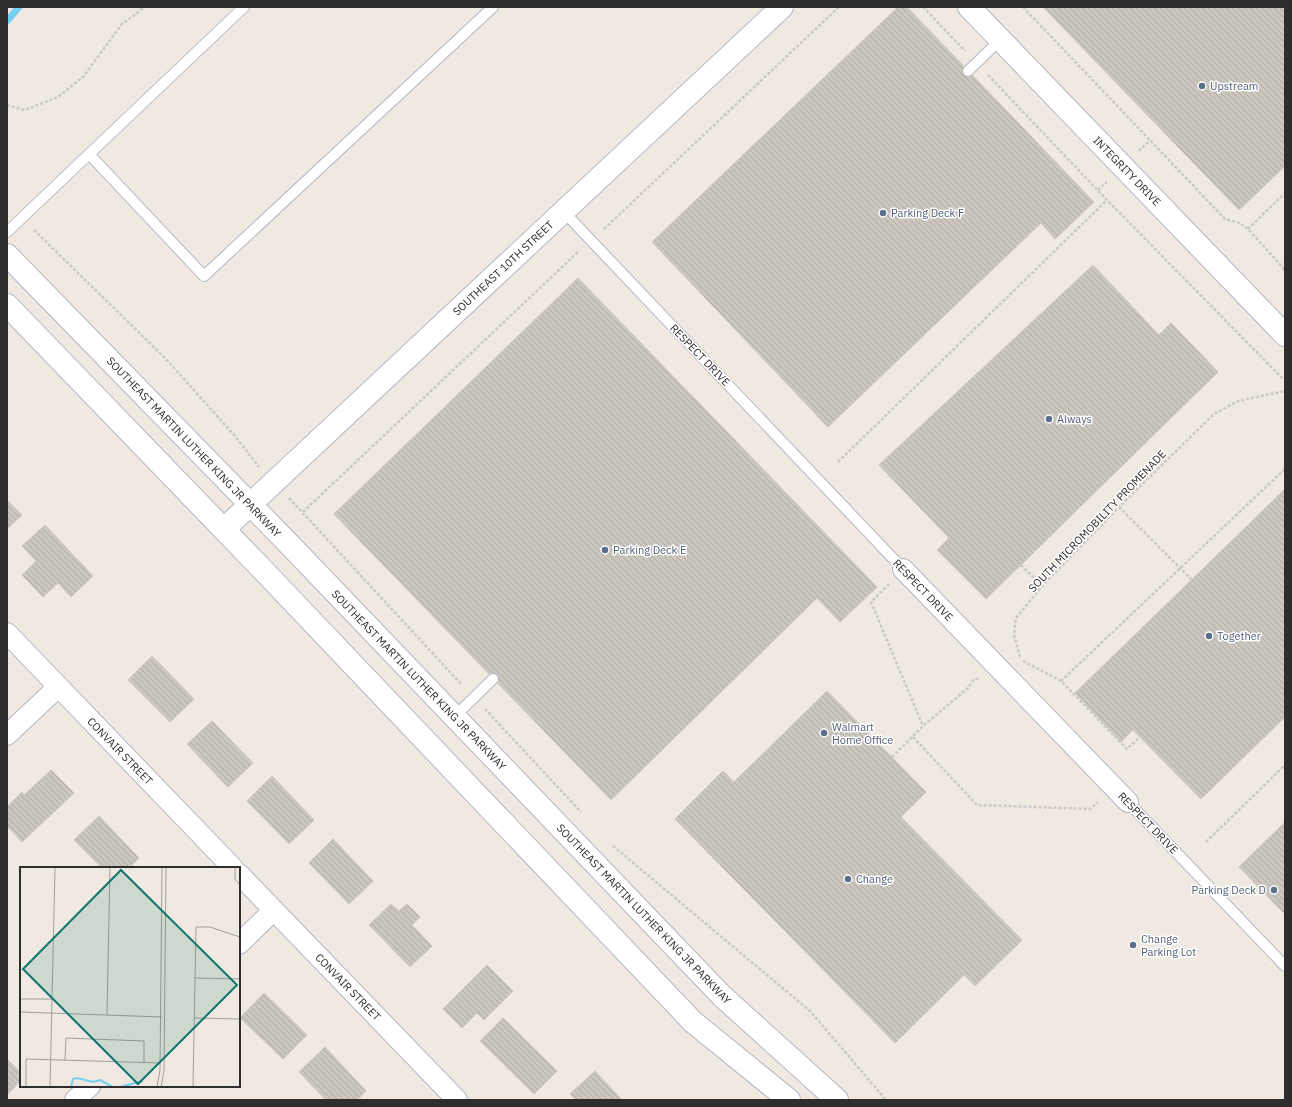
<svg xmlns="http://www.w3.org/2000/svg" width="1292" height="1107" font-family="'IBM Plex Sans',sans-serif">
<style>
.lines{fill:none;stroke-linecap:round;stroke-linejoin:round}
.stream{stroke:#75cff0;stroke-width:7}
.building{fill:url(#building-back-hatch);stroke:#cbc5ba}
.lane-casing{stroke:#b4b7c1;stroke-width:12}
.street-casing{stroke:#b4b7c1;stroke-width:22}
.secondary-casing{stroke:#b4b7c1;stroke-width:24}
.path{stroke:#c9c9c9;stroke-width:2.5;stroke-dasharray:3 2;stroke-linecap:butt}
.lane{stroke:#fff;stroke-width:10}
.street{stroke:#fff;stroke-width:20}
.secondary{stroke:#fff;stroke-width:22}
.service-dot{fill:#5c6f8a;stroke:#fff;stroke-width:1.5}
.labels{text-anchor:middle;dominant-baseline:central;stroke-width:3;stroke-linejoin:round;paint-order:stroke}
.service-label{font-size:11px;fill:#4e5e75;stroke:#fff;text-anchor:start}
.street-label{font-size:11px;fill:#2e2e2e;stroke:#fff}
.inset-river{fill:none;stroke:#75cff0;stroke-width:2}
.inset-road{fill:none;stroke:#a29e99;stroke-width:1}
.view{fill:#0f766e;fill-opacity:0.15;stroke:#0f766e;stroke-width:2}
.inset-edge{fill:none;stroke:#2e2e2e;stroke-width:2}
</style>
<defs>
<pattern id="building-back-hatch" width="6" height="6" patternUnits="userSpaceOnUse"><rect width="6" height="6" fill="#cbc7bf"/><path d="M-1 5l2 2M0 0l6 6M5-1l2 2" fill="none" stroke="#afaba4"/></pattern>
</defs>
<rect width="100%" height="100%" fill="#efe9e1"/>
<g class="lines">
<path class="stream" d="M7,21L19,7"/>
</g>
<path class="building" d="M898,7H907L1094,202L1055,239L1041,223L828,427L652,242Z
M1043,7H1285V166L1239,210Z
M1093,265L1159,335L1171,323L1218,372L986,599L937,550L949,538L879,465Z
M578,278L877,587L840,622L817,598L611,800L334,514Z
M1285,489V717L1201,799L1133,730L1121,742L1075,693Z
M7,500L22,515L7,529Z
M45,525L93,576L71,597L58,583L43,597L22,575L36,561L22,546Z
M152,656L194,699L170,722L128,680Z
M827,691L926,792L901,817L1022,940L975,986L964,975L895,1043L675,819L723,771L734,782Z
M212,721L253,763L228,787L187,744Z
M51,770L74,793L22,842L7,826V807L22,792L24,795Z
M272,776L314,820L289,844L247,801Z
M99,816L139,858L129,868H102L74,840Z
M1285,822V914L1239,867Z
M333,839L373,881L349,904L309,863Z
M391,904L399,911L407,904L420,917L412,925L432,946L410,967L369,925Z
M487,965L513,991L484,1020L477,1013L462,1028L443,1009Z
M264,993L307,1035L283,1059L240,1018Z
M503,1018L557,1071L534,1094L480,1041Z
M325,1047L366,1091L357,1100H326L299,1072Z
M7,1059L21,1073V1080L7,1095Z
M595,1071L622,1100H576L570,1094Z"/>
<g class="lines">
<g class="lane-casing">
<path id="lane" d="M968,71L1000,40
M89,154L204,276L493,7
M564,212L903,569
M7,232L244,7
M454,717L493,679
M1128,802L1285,966"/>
</g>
<g class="street-casing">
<path id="street" d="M903,569L1128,802
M7,633L233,868
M7,735L58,687
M239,874L457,1100
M239,944L274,910
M75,1100L90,1086"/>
</g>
<g class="secondary-casing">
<path id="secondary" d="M969,7L1285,335
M7,255L289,544L722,996L837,1100
M7,305L261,568L693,1022L789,1100
M224,529L782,7"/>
</g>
<path class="path" d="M923,7L965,51
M1023,7L1225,219L1240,223L1248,229L1285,270
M988,75L1107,200L1285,381
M7,105L25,110L58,97L83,77L122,24L145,7
M1139,151L1150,140
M1098,190L1107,182
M604,229L839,7
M1248,229L1285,193
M34,230L166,359L235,436L259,467
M838,462L1107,200
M289,498L462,685
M1119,507L1191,579
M303,512L579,251
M1021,565L1042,586
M889,584L871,602L923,726
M1020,657L1014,635L1016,618L1042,586L1119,507L1214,414L1238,401L1285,391
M1023,661L1061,681L1127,749L1140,737
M1061,681L1285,469
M485,709L581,812
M913,737L977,805L1090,809L1098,802
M892,757L923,726L968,688L974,679H979
M1206,842L1285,765
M613,846L810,1011L886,1100"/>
<use href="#lane" class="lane"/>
<use href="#street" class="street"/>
<use href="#secondary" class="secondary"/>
</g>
<g class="service-dot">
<circle cx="1202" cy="86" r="4"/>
<circle cx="883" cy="213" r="4"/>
<circle cx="1049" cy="419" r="4"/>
<circle cx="605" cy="550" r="4"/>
<circle cx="1209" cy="636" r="4"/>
<circle cx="824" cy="733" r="4"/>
<circle cx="848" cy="879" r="4"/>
<circle cx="1274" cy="890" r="4"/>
<circle cx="1133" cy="945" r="4"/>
</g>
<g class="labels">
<g class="service-label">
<text x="1210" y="86">Upstream</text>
<text x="891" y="213">Parking Deck F</text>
<text x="1057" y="419">Always</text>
<text x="613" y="550">Parking Deck E</text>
<text x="1217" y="636">Together</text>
<text x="832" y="727">Walmart<tspan x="832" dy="13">Home Office</tspan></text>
<text x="856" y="879">Change</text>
<text x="1266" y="890" text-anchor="end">Parking Deck D</text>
<text x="1141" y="939">Change<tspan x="1141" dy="13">Parking Lot</tspan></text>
</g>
<g class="street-label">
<text transform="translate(1127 171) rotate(46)">INTEGRITY DRIVE</text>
<text transform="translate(503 268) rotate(-43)">SOUTHEAST 10TH STREET</text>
<text transform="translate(700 355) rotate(46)">RESPECT DRIVE</text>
<text transform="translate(194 447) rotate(46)">SOUTHEAST MARTIN LUTHER KING JR PARKWAY</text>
<text transform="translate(1097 521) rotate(-46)">SOUTH MICROMOBILITY PROMENADE</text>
<text transform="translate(923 590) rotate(46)">RESPECT DRIVE</text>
<text transform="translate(419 680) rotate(46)">SOUTHEAST MARTIN LUTHER KING JR PARKWAY</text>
<text transform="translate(120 751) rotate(46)">CONVAIR STREET</text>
<text transform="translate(1148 823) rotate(46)">RESPECT DRIVE</text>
<text transform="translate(644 914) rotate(46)">SOUTHEAST MARTIN LUTHER KING JR PARKWAY</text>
<text transform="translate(348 987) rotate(46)">CONVAIR STREET</text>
</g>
</g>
<g transform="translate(20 867)">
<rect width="220" height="220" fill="#efe9e1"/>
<path class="inset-river" d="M51,220L53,212L57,211L73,215L80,213L93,220M100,220L123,214"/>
<path class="inset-road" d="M215,0V12L220,18M176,60H190L220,70M175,111L220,112M0,132H32M0,145L142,150M87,148L90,0M174,151L220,152M45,193L46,171L124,174V195M6,220V192L141,196M30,220L35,0M137,220L140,203L142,0M141,220L144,204L146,0M173,220L176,60"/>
<path class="view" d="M101,3L217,118L118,217L3,102Z"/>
<rect width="220" height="220" class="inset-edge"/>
</g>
<rect width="1292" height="1107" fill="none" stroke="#2e2e2e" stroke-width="16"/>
</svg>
